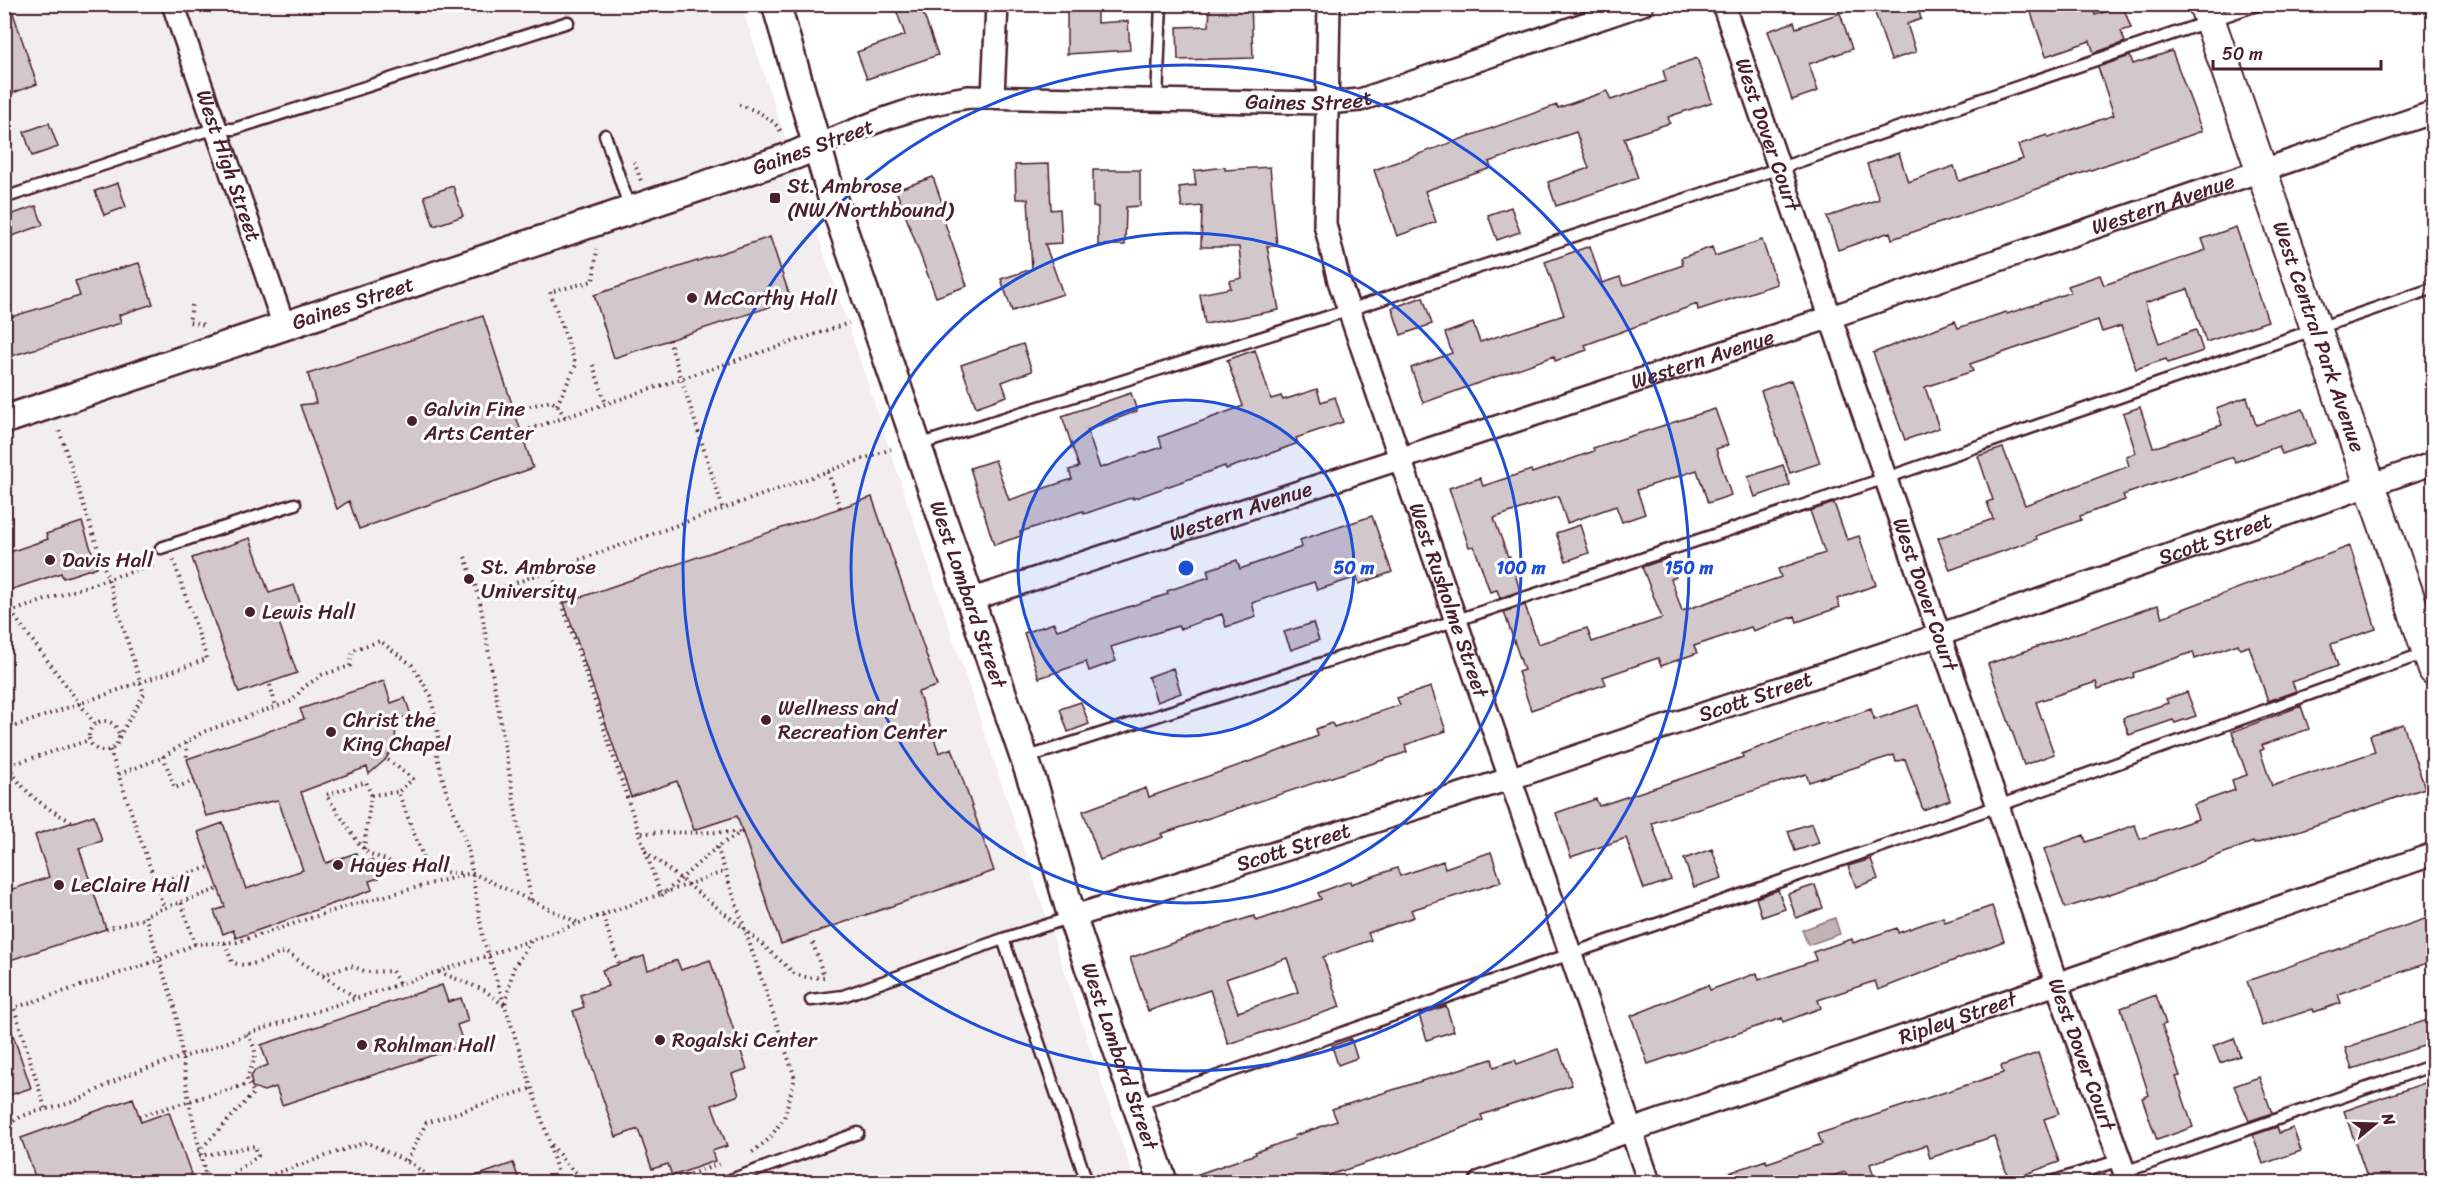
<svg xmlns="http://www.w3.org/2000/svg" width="2438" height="1187" font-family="Sriracha,sans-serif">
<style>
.built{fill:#f2eeef}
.water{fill:#c1b3b6;stroke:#91787e;stroke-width:1.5}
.building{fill:#d2c7cb;stroke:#4a1f2b;stroke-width:1.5;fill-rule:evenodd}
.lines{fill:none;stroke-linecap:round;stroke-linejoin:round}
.service-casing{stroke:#4a1f2b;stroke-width:15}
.minor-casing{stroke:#4a1f2b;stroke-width:26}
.tertiary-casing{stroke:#4a1f2b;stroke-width:32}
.secondary-casing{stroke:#4a1f2b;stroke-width:34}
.path{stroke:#4a1f2b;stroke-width:4;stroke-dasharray:1.5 4.5;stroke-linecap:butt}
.service{stroke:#fff;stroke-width:10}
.minor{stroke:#fff;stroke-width:21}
.tertiary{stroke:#fff;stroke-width:27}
.secondary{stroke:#fff;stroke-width:30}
.ring{fill:none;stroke:#1d4ed8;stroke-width:3}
.poi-dot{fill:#4a1f2b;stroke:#fff;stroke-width:2}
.labels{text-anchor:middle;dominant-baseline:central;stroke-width:6;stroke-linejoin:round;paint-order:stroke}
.street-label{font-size:21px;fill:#4a1f2b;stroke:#fff}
.poi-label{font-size:21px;fill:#4a1f2b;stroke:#fff;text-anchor:start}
.centre{fill:#1d4ed8;stroke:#fff;stroke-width:3}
.ring-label{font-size:18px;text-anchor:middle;font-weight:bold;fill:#1d4ed8;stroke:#fff;stroke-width:6;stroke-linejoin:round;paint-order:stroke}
</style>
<rect width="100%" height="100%" fill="#fff"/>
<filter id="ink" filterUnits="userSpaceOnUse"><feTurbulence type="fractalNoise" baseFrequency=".0167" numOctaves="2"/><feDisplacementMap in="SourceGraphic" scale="12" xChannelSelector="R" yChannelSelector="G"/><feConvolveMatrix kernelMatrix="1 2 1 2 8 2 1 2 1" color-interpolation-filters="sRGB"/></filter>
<g filter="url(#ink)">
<path class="built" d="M5,5H741L1135,1182H5Z"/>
<path class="water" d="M1835,918L1840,934L1808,945L1802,930Z"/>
<path class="building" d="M4,4H10L37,84L10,94L4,78Z
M894,4H920L938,55L867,79L857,52L905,35Z
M1067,4H1097V23L1128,21L1130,50L1067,54Z
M1210,4H1251L1253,58L1178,60L1177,27L1209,26Z
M1872,4H1917L1921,19L1907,24L1916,52L1891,60Z
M2028,4H2093L2095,15L2123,6L2131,28L2121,31L2125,42L2094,53L2090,41L2046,56Z
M1840,13L1852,49L1809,64L1818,91L1792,100L1768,31L1794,22L1796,28Z
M2172,51L2202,131L1940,223L1892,239L1890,232L1838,250L1827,217L1879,199L1867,164L1899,153L1908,182L1954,166L1959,181L2023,159L2018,145L2047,135L2048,138L2114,115L2098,67L2130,56L2133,64Z
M1697,58L1712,102L1668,117L1670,123L1624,138L1638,178L1556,206L1548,182L1589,168L1576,132L1489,162L1491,168L1425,191L1436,222L1397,236L1374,170L1557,105L1558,108L1607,91L1611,100L1666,81L1663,70Z
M49,123L58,147L32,156L24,132Z
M1049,164L1051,210L1060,209L1062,243L1045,244L1063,294L1012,311L1001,279L1032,269L1028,199H1016L1015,165Z
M1225,167V170L1270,167L1277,246H1267L1279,310L1205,324L1200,294L1231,288L1229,281L1242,278L1239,247H1201L1202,206L1182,208L1179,187L1196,185L1194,171Z
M1093,170H1140V206L1126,207L1125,245H1098V207H1093Z
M933,177L946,214L942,215L967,286L936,297L896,190Z
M118,183L126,207L104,215L95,191Z
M453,186L463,216L434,226L424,196Z
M36,206L43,225L4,239V217Z
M1511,207L1520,232L1497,240L1488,215Z
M2236,227L2268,321L2206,342L2188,289L2145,303L2159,343L2196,330L2203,351L2168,363L2166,359L2136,369L2121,326L2102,332L2098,320L1970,364L1973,371L1925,387L1939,428L1905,440L1873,353L1955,321L1958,328L2006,312L2007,314L2071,292L2068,286L2100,275L2104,285L2206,250L2202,239Z
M770,237L791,300L614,358L594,295Z
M1762,240L1777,284L1698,310L1697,304L1585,345L1587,350L1555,361L1554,356L1423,403L1411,368L1452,353L1445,333L1473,323L1480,342L1564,315L1545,262L1590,246L1602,283L1620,277L1623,286L1683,265L1681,258L1712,247L1715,256Z
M139,263L153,304L119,315L121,323L11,356L4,336V319L80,296L75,281Z
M1423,297L1432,324L1401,335L1392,308Z
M483,316L533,468L359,529L349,501L337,509L300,405L316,403L308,374Z
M1023,344L1032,371L1002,382L1007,396L976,407L961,365Z
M1255,350L1271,399L1281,396L1283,400L1317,389L1321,402L1335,397L1343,422L1296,438L1298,443L1258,458L1226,469L1225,466L1133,499V497L1084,514L1083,511L1020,532L1021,536L994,545L970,468L995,460L1009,500L1072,479L1069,470L1079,467L1062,416L1131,393L1137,411L1087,430L1100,468L1162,447L1159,437L1243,406L1227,360Z
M1791,380L1820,463L1790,473L1761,391Z
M2247,397L2256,425L2303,409L2315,443L2282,454L2279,446L2235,462L2233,457L2123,495L2125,500L2080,516L2081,520L2036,536L2037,539L1950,570L1938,538L1993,519L1987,502L1993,500L1978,456L2003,448L2025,505L2129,466L2126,456L2136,453L2123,413L2140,407L2153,447L2159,446L2222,425L2216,408Z
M1715,409L1728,445L1716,449L1731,495L1708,503L1697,470L1637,490L1645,514L1622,522L1616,506L1567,523L1558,496L1494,518L1508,557L1510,556L1520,591L1500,598L1497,590L1490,592L1474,546L1469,547L1449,488L1480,478L1483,486L1531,470L1532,473L1594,451L1593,448Z
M1783,465L1790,485L1755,497L1748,477Z
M872,497L937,686L918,692L939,753L952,748L994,871L781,944L737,816L694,830L677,781L631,797L564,603Z
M1834,503L1847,540L1859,536L1876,585L1837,599L1840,607L1797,622L1795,616L1753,631L1751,627L1694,646L1697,653L1661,666L1658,658L1603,677L1606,684L1531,710L1518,672L1524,670L1504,612L1525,605L1538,644L1587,628L1592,642L1662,618L1642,567L1669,558L1676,577L1671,579L1682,611L1781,577L1778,569L1825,553L1810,511Z
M1372,516L1392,572L1359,584L1357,577L1317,590L1314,582L1252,603L1256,617L1226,627L1222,614L1180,629L1178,626L1111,647L1116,661L1089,671L1086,662L1039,678L1024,633L1054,623L1057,630L1168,594L1167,591L1209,577L1207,570L1237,560L1240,569L1302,547L1300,540Z
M82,522L97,567L63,578L61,573L4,592V554L48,539L46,534Z
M1580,525L1589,553L1566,561L1556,533Z
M250,538L269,593L294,585L302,608L277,617L297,673L239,693L192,558Z
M2350,546L2376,629L2331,644L2338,666L2292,682L2296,691L2268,701L2249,646L2240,649L2238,644L2195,659L2193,652L2133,673L2134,677L2098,689L2096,682L2036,702L2054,754L2024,765L1988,664L2158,605L2162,617Z
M1313,623L1319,640L1291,650L1284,632Z
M1173,668L1181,693L1157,702L1148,677Z
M384,681L391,703L405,698L411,715L396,720L395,744L385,760L369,774L367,767L301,792L326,863L356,853L360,864L372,860L379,878L369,881L372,890L236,938L233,930L223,934L214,911L225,907L198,832L223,823L246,889L303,870L278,800L206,816L187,759L304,719L300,709Z
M1431,687L1446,731L1405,745L1407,752L1161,834L1163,837L1100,860L1083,811L1146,788L1149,797L1271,754L1318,736L1316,729L1332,723L1334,727L1400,705L1397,698Z
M2187,692L2196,716L2175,723L2173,720L2129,735L2123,718L2168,703L2166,699Z
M1081,702L1089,724L1068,732L1060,709Z
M1918,705L1950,800L1923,810L1905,759L1896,762L1894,755L1809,782L1806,774L1652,823L1671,880L1644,889L1626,838L1571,857L1556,813L1596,799L1599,806L1689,776L1743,757L1742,754L1826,722L1827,724L1871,709L1874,720Z
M2301,706L2309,729L2262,745L2264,749L2260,751L2272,786L2375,752L2370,735L2403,724L2425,788L2295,832L2254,844L2253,842L2154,880L2065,908L2044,849L2084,835L2086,842L2135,825L2140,839L2198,819L2193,805L2235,790L2232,780L2247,775L2232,732Z
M94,815L102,841L79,848L106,929L4,962V892L49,877L35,835Z
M1812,823L1819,843L1795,851L1788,831Z
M1712,849L1722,878L1694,887L1684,859Z
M1491,852L1501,882L1411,910L1414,917L1368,933L1371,940L1323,957L1340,1007L1228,1044L1210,990L1148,1011L1130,958L1212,929L1254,916L1256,921L1321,899L1318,893L1350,881L1351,884L1397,868L1400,876L1443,861L1445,868ZM1287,958L1298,992L1238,1012L1226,979Z
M1871,859L1878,879L1856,887L1848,866Z
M1815,885L1823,908L1796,918L1788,894Z
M1778,890L1785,909L1762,917L1756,898Z
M1992,906L2004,941L1878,990L1875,981L1818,1000L1821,1008L1783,1022L1782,1018L1648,1064L1631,1016L1708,985L1710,990L1757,973L1759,980L1816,960L1813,952L1852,939L1853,943L1897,928L1898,933L1943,917L1945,922Z
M2433,916V961L2338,994L2341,1003L2314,1012L2313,1009L2262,1026L2247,981Z
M644,956L648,970L677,960L681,970L710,960L747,1069L732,1074L739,1095L712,1105L727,1146L712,1151L715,1161L672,1176L668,1164L652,1169L638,1129L616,1137L573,1011L584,1007L580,995L608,986L602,970Z
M442,985L448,1002L461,998L468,1021L457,1025L464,1045L282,1105L276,1087L264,1091L252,1087L251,1077L255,1070L268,1065L261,1045Z
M2156,995L2166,1024L2162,1025L2180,1076L2176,1077L2193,1127L2157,1140L2142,1098L2149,1095L2121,1008Z
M1446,1006L1454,1031L1427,1040L1419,1015Z
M2433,1018V1043L2352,1069L2345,1048Z
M4,1020H8L31,1088L4,1097Z
M2234,1038L2240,1056L2220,1063L2213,1046Z
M1351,1039L1357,1058L1338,1065L1332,1046Z
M1559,1049L1572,1085L1481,1115L1483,1120L1400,1152L1308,1182H1182L1181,1180L1256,1154L1255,1152L1295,1138L1294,1136L1337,1121L1332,1109L1492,1059L1494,1067L1515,1060L1517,1064Z
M2038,1053L2059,1114L2044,1119L2059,1162L2009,1180L1994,1136L1930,1158L1926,1145L1870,1164L1874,1176L1855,1182H1849L1845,1172L1813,1182H1709V1180L1766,1160L1767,1163L1822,1144L1818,1134L2003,1073L2001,1066Z
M2259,1077L2272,1113L2249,1121L2234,1086Z
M2433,1080V1182H2369L2344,1111Z
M133,1098L141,1122L169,1112L194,1182H37L21,1138Z
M2277,1127L2279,1133L2293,1128L2301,1151L2263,1164L2253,1135Z
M513,1163L520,1182H466L465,1180Z"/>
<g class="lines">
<g class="service-casing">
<path id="service" d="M1157,100L1161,4
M605,135L630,209
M4,198L196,134L216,129H234L568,22
M918,445L1349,310L1780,168L2260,4
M161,548L295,504
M1025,758L1454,621L1886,478L2434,288
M1003,939L1087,1182
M811,1000L843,996L1003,939L1072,917
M1137,1104L1998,806L2425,653
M2124,1172L2434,1065
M725,1182L858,1133
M2052,1182L2120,1160"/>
</g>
<g class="minor-casing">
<g id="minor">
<path id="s1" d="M173,4L284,326"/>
<path id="s2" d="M1329,4L1325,224L1339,281L1649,1182"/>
<path id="s3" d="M1723,4L1998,806L2056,982L2128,1182"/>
<path d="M993,96L997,4"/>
<path id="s4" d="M816,146C864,126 917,104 969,97L1327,103L1360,100L1643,4"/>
<path id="s5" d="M970,600L1831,317L2434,112"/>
<path id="s6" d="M1072,917L1509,779L1939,635L2434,463"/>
<path id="s7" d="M1481,1182L2434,854"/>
</g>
</g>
<g class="tertiary-casing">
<g id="tertiary">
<path id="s8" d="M776,4L831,194L1036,792L1072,917L1163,1182"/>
<path id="s9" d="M4,420L795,155L816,146"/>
</g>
</g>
<g class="secondary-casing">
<g id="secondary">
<path id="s10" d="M2204,4L2434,670"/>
</g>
</g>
<path class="path" d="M739,105C756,110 773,118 782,133
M634,162L641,181
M192,305L189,322L206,325
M669,340L723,509
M593,365L606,404
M557,405L576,365L550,292L593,281L597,249
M518,409L551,401L557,405L565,417
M524,431L849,323
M828,472L840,508
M465,557L479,596
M551,570L891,449
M11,612L95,724
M4,614L108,579L58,427
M270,685L276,707
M89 736a15 15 0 1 1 30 0a15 15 0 1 1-30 0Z
M4,730L207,659L173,559
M119,737L144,694L108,579L157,564
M186,743L187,759
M110,750L164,908
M4,755C15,787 43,808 73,822
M163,756L175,788L195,780
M388,760L413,779L398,792
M4,767L90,740
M119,774L161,758L203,732L292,701L304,687L322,675L350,666L353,650L380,641L412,665L431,696L438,734L437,757L446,791L468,848L483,938L549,1141L568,1166L588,1182
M371,795L398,792L429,872
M742,832L717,847L795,1078L784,1118L769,1139L750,1154
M717,847L661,896L639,833L742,832
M364,849L371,795L366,782L326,795L360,845L368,853L413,871L461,873
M645,851L747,931L795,974L810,978L824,977L812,940
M472,873L579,923
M155,883L210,867
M531,900L479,596L551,570L639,833
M181,902L218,889
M603,916L619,964
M106,929L146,918
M225,943L232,962C248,970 268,958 285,952L322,975L351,966L367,972L392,971L400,985
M195,944L159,960L145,915L181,902L195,944L237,942L351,905L471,873
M439,972L484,990L505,1006L513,969L531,941
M323,976L358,999
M45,1108L14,1008L159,960L175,1007L189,1102L207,1182
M139,1116L248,1084
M4,1128C28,1108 46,1112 72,1102C92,1095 110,1082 130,1074C169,1060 210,1051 247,1034L489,955L726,871
M550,1146L560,1182
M198,1152L254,1093L247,1080C253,1056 262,1059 247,1034
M199,1156L255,1146L258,1156L221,1182
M407,1161L426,1123L532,1088
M4,1163L11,1182
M251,1182L366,1142L412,1164L436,1182
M667,1182L720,1164"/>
<use href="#service" class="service"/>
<use href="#minor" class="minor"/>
<use href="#tertiary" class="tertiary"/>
<use href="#secondary" class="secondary"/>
</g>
</g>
<circle cx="1186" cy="568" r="168" fill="#1d4ed8" fill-opacity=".12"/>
<g class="ring">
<circle cx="1186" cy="568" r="168"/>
<circle cx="1186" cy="568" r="335"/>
<circle cx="1186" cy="568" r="503"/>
</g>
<g class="poi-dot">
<rect x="769" y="192" width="12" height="12" rx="3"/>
<circle cx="692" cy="298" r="6"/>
<circle cx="412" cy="421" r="6"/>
<circle cx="50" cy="560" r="6"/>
<circle cx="469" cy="579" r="6"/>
<circle cx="250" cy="612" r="6"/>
<circle cx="766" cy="720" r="6"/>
<circle cx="331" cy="732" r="6"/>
<circle cx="338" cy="865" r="6"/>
<circle cx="59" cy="885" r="6"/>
<circle cx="660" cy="1040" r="6"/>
<circle cx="362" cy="1045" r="6"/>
</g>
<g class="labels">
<g class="street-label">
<text stroke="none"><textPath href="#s4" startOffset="501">Gaines Street</textPath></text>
<text stroke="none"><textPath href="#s3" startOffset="138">West Dover Court</textPath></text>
<text transform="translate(813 147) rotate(-20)">Gaines Street</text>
<text stroke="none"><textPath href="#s1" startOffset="171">West High Street</textPath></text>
<text stroke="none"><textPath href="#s5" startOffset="1257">Western Avenue</textPath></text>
<text stroke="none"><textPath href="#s9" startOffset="368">Gaines Street</textPath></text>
<text stroke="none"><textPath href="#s10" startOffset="352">West Central Park Avenue</textPath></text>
<text stroke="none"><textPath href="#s5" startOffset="771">Western Avenue</textPath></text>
<text stroke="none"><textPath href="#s5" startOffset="285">Western Avenue</textPath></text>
<text stroke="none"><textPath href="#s6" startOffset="1204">Scott Street</textPath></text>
<text stroke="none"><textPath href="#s8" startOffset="621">West Lombard Street</textPath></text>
<text stroke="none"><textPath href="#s3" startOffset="624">West Dover Court</textPath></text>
<text stroke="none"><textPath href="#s2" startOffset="616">West Rusholme Street</textPath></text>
<text stroke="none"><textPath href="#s6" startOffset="718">Scott Street</textPath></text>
<text stroke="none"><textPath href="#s6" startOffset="232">Scott Street</textPath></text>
<text stroke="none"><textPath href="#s7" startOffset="504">Ripley Street</textPath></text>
<text stroke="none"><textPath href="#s3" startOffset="1110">West Dover Court</textPath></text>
<text stroke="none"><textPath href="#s8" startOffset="1107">West Lombard Street</textPath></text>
</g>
<g class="poi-label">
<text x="787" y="186">St. Ambrose<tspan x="787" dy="24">(NW/Northbound)</tspan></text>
<text x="704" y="298">McCarthy Hall</text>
<text x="424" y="409">Galvin Fine<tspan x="424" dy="24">Arts Center</tspan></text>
<text x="62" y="560">Davis Hall</text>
<text x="481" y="567">St. Ambrose<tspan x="481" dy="24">University</tspan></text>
<text x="262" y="612">Lewis Hall</text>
<text x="778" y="708">Wellness and<tspan x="778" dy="24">Recreation Center</tspan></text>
<text x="343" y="720">Christ the<tspan x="343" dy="24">King Chapel</tspan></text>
<text x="350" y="865">Hayes Hall</text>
<text x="71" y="885">LeClaire Hall</text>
<text x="672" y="1040">Rogalski Center</text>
<text x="374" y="1045">Rohlman Hall</text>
</g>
</g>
<circle cx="1186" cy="568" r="9" class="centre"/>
<g class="ring-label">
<text x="1354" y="574">50 m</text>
<text x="1521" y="574">100 m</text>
<text x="1689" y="574">150 m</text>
</g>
<rect width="2438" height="1187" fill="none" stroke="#fff" stroke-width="24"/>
<rect x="12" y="12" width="2414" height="1163" fill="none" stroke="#4a1f2b" stroke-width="2" filter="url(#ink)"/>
<g transform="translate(2375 1124) rotate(71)" stroke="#ffffff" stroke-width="4.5" paint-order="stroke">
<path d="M0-4.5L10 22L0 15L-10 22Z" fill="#4a1f2b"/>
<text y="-9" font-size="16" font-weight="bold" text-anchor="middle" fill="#4a1f2b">N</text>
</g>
<path d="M2213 60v9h168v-9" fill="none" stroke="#4a1f2b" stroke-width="3"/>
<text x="2222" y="60" font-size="18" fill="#4a1f2b" stroke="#ffffff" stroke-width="4.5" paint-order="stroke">50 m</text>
</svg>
